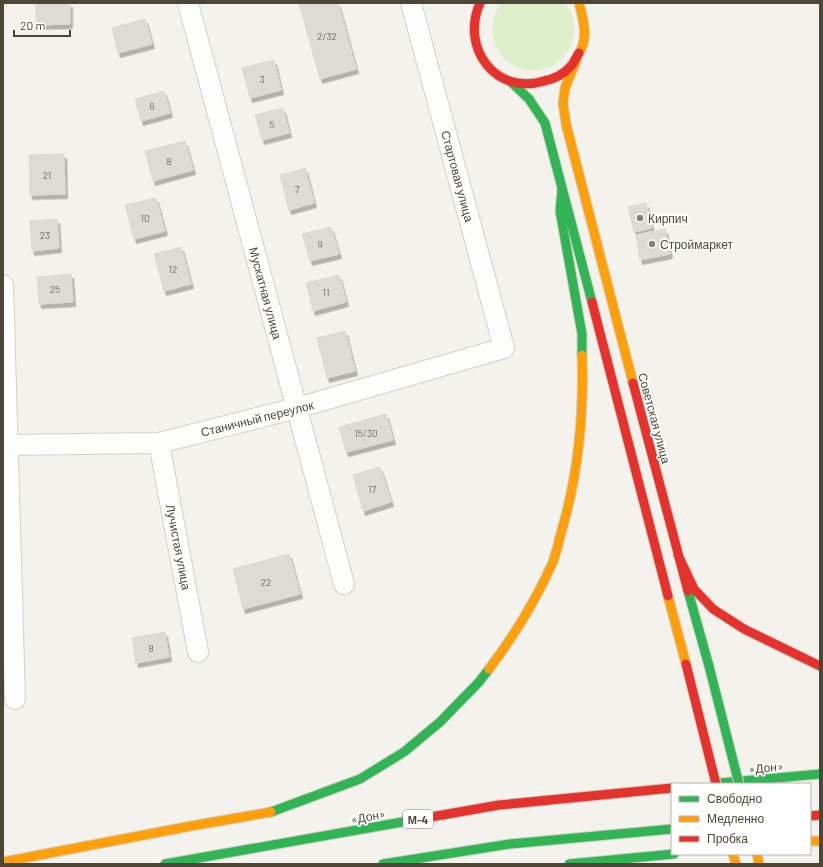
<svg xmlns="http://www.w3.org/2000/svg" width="823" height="867" font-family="Barlow,sans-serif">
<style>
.green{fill:#ddf0cb}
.building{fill:#dddbd5;stroke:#dcdad3;filter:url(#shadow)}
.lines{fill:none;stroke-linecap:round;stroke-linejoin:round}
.street-casing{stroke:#d1d0ca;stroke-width:22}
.fast-casing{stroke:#d4d1c3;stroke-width:11}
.slow-casing{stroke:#d4d1c3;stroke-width:11}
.jam-casing{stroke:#d4d1c3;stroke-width:11}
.street{stroke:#fdfdfc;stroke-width:20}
.fast{stroke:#30b455;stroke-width:9}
.slow{stroke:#ff9f0a;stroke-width:9}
.jam{stroke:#e5322d;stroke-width:9}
.fast-bridge-casing{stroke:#d4d1c3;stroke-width:11;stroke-linecap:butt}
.jam-bridge-casing{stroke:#d4d1c3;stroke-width:11;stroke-linecap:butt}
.fast-bridge{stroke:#30b455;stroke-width:9}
.jam-bridge{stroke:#e5322d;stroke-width:9}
.poi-dot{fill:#868277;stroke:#fff;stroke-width:1.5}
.labels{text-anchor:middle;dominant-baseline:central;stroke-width:3.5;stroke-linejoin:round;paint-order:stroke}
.number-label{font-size:10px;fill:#716c5f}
.shield{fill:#fff;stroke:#827e73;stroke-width:1}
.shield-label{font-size:11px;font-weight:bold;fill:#4c4637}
.street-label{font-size:12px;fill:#4c4637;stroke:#fff}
.poi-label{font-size:12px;fill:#4c4637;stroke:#fff;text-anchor:start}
</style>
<defs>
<filter id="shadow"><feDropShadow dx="2.5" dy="4.5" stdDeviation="0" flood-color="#0004"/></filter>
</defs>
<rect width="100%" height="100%" fill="#f3f2ed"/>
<path class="green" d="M502,3H565C572,12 576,24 574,35C566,79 506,84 494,40C490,28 493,13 502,3Z"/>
<path class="building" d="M36,3H70V24L36,25Z
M299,3H338L356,69L320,79Z
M145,19L152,44L118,53L112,28Z
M274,60L281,90L250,98L242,68Z
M164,91L170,113L141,121L135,99Z
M283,108L289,133L262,140L255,115Z
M185,141L193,170L153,181L145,151Z
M64,154L65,194L30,195L29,155Z
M305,168L314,203L289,210L280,175Z
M156,198L165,231L134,239L125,205Z
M646,203L652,228L634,232L628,207Z
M57,219L59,248L32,251L30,221Z
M331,227L339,254L310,261L302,234Z
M665,229L670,254L640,260L636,235Z
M181,247L191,284L164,291L154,254Z
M71,274L73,302L39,304L37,277Z
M339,275L346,302L313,311L306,283Z
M345,331L355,371L327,378L317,338Z
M386,414L393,440L346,452L339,427Z
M380,467L391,502L363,511L353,475Z
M289,554L300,594L243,609L233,569Z
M165,632L169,657L136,663L132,638Z"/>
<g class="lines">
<g class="street-casing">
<path id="street" d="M188,3L344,584
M3,285L15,699
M159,443L198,652
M3,445L159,443L297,408L504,348L411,3"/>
</g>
<g class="fast-casing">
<path id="fast" d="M511,82L529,99L545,123L592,302
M562,189L560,211L582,334V355
M688,591L709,666
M720,783L820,774
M271,812L360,779L404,752L440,722L479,682L489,669
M165,864L408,821
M383,864L510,844L672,829
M569,864L674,854"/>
</g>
<g class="slow-casing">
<path id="slow" d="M579,3C583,19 589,38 579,53
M577,59L565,88L563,103L566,124L633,383
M668,596L686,664
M489,669C514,636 536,600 553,562C556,553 559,542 561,533C578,476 584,414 582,355
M810,841H820
M733,854L736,864
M757,854L759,864
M3,862L191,826L271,812"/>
</g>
<g class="jam-casing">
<path id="jam" d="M480,3C460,48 496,96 544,81C554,79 564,74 571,66C574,63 576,57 579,53
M592,302L668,596
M633,383L688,591
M678,555L694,589L713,609L744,629L820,666
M810,816L820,815
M408,821L499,805L672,788"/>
</g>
<use href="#street" class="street"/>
<use href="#fast" class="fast"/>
<use href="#slow" class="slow"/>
<use href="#jam" class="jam"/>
<g class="fast-bridge-casing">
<path id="fast-bridge" d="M709,666L739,784"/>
</g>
<g class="jam-bridge-casing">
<path id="jam-bridge" d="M686,664L716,784"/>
</g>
<use href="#fast-bridge" class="fast-bridge"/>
<use href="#jam-bridge" class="jam-bridge"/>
</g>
<g class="poi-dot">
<circle cx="640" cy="218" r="4"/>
<circle cx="652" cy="244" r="4"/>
</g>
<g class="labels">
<g class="number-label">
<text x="327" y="36">2/32</text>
<text x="262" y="79">3</text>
<text x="152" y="106">6</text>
<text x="272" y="124">5</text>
<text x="169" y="161">8</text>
<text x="47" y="175">21</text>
<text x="297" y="189">7</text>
<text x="145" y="218">10</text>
<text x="45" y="235">23</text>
<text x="320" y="244">9</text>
<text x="173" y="269">12</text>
<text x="55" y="289">25</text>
<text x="326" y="292">11</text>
<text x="366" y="433">15/30</text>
<text x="372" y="489">17</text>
<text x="266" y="582">22</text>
<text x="151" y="648">8</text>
</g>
<rect class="shield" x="403" y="810" width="30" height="18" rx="3"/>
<g class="shield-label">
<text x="418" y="819">М-4</text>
</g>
<g class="street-label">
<text transform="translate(458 176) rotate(75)">Стартовая улица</text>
<text transform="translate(266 293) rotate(75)">Мускатная улица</text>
<text transform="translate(257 418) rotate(-14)">Станичный переулок</text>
<text transform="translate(655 418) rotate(75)">Советская улица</text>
<text transform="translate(179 547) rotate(79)">Лучистая улица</text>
<text transform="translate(766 767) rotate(-5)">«Дон»</text>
<text transform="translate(368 816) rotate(-10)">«Дон»</text>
</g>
<g class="poi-label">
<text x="648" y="218">Кирпич</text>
<text x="660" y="244">Строймаркет</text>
</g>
</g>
<rect width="823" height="867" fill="none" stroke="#4c4637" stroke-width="8"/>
<rect x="671" y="783" width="140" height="72" fill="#ffffff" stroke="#b7b5af"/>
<rect x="679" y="796" width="20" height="6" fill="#30b455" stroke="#b7b5af"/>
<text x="707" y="803" font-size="12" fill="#4c4637">Свободно</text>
<rect x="679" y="816" width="20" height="6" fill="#ff9f0a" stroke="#b7b5af"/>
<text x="707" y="823" font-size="12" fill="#4c4637">Медленно</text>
<rect x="679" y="836" width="20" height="6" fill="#e5322d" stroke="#b7b5af"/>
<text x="707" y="843" font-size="12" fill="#4c4637">Пробка</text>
<path d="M14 30v6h56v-6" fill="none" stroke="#4c4637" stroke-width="2"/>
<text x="20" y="30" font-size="12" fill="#4c4637" stroke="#ffffff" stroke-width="3" paint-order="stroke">20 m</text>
</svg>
